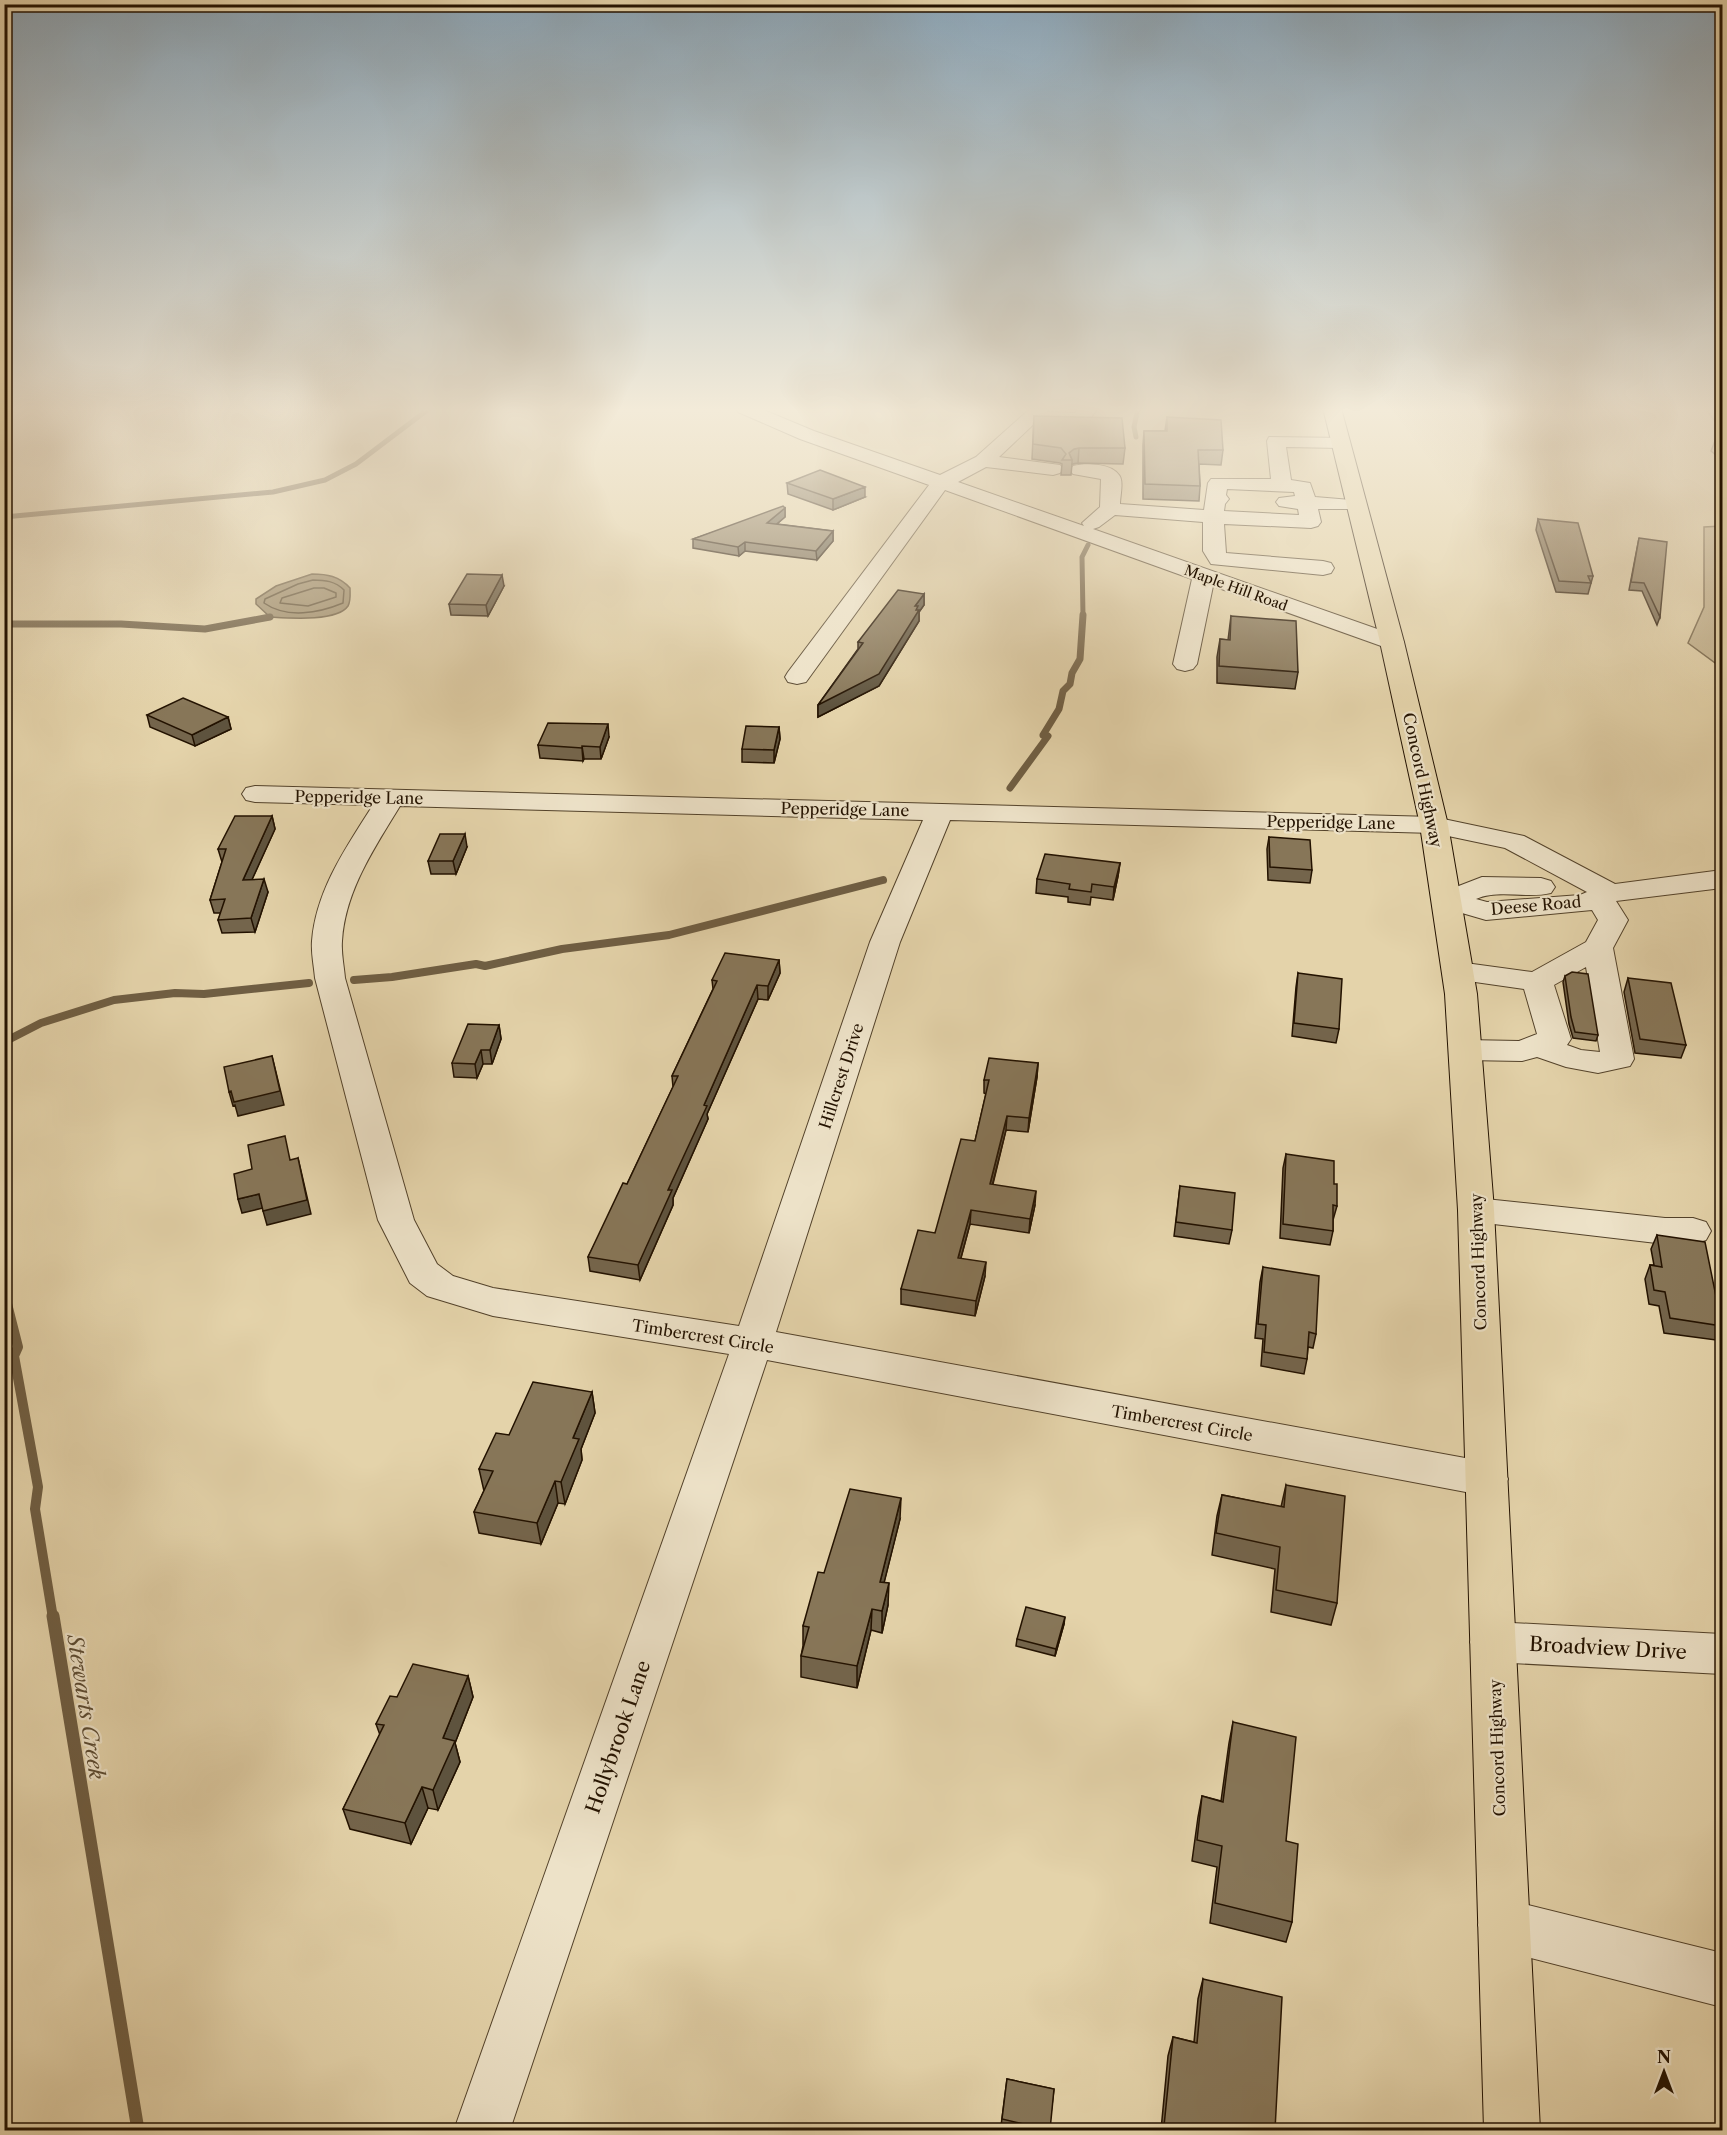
<svg xmlns="http://www.w3.org/2000/svg" width="1727" height="2135" font-family="'Libre Caslon Text',serif">
<style>
.green{fill:#c3b28d;stroke:#736246;stroke-width:1.5}
.water{fill:#a29170;stroke:#6f5e43;stroke-width:1.5}
.lines{fill:none;stroke-linecap:round;stroke-linejoin:round}
.shore{stroke:#625238;stroke-width:1.5}
.stream-far4{stroke:#6f5e43;stroke-width:5}
.stream-far3{stroke:#6f5e43;stroke-width:7}
.stream-far2{stroke:#6f5e43;stroke-width:8}
.stream-far1{stroke:#6f5e43;stroke-width:10}
.stream{stroke:#6f5e43;stroke-width:13}
.minor-casing{stroke:#53422a;stroke-width:2}
.highway-casing{stroke:#231200;stroke-width:2}
.minor{fill:#ede2c8;fill-rule:evenodd}
.highway{fill:#e4d3aa;fill-rule:evenodd}
.wall{fill:#74654c;stroke:#231200;stroke-width:1.5}
.shaded-wall{fill:#5e533e;stroke:#231200;stroke-width:1.5}
.building{fill:#877658;stroke:#231200;stroke-width:1.5}
.labels{text-anchor:middle;dominant-baseline:central;stroke-width:4.5;stroke-linejoin:round;paint-order:stroke}
.far-street-label{font-size:14px;fill:#231200;stroke:#ede2c8}
.street-label{font-size:16px;fill:#231200;stroke:#ede2c8}
.near-street-label{font-size:20px;fill:#231200;stroke:#ede2c8}
.near-water-label{font-size:21px;font-style:italic;fill:#5c4b32;stroke:#ede2c8}
</style>
<rect width="100%" height="100%" fill="#e4d3aa"/>
<filter id="stains"><feTurbulence type="fractalNoise" baseFrequency=".00333" numOctaves="4"/><feColorMatrix values="0 0 0 0 .2 0 0 0 0 .09 0 0 0 0 .02 0 0 0 .5 -.17"/></filter>
<radialGradient id="worn" r=".72"><stop offset=".6" stop-color="#630" stop-opacity="0"/><stop offset="1" stop-color="#630" stop-opacity=".3"/></radialGradient>
<path class="green" d="M1705,408H1722V460L1711,451L1720,428Z
M1722,526V668L1688,643L1704,607V527Z"/>
<path class="water" d="M312,574C327,574 339,576 350,588C350,593 351,601 348,606C337,622 288,618 270,617L256,604V599L276,586Z"/>
<g class="lines">
<path class="shore" d="M313,580C325,580 335,581 344,590L343,603C319,613 287,619 264,603L265,599L298,584Z
M314,588H324L336,593V597L308,606L280,603L282,598Z"/>
<path class="stream-far4" d="M1136,437L1134,427L1138,408
M4,517L273,492L325,480L356,464L430,408
M1083,616L1082,557L1088,545"/>
<path class="stream-far3" d="M4,624H121L205,629L270,617
M1010,788L1048,736L1043,735L1059,709L1063,691L1070,684L1072,673L1080,659L1083,615"/>
<path class="stream-far2" d="M354,980L392,977L476,964L485,966L562,949L669,935L883,880
M4,1042L41,1023L114,1000L175,993L204,994L309,983"/>
<path class="stream-far1" d="M4,1292L18,1347L14,1356L38,1487L35,1509L53,1618"/>
<path class="stream" d="M53,1616L138,2130"/>
<g class="minor-casing">
<path id="minor" d="M735,408H759L814,431L940,475L976,457L1031,408H1050L1047,412L1075,413L1080,408H1098L1087,423L1080,425L1036,422L999,457L1060,465L1063,469L1060,473L1053,475L986,467L958,482L1084,526L1082,523L1100,507L1101,479L1073,474L1070,470L1073,466C1085,463 1111,463 1119,475C1124,481 1120,496 1120,504L1204,510L1208,483L1211,479H1271L1267,441L1269,437L1348,438L1350,442L1348,446L1341,448L1286,447L1291,480L1310,483L1315,497L1363,501L1366,505L1363,509H1318L1321,522L1318,526L1311,528L1224,524L1226,553L1323,561L1331,563L1334,568L1331,573L1323,575L1211,564L1203,551V522L1115,515L1099,527L1093,529L1400,637L1404,642L1400,647L1392,649L1384,647L1213,586L1197,664L1193,669L1185,671L1177,669L1173,664L1192,579L945,490L806,682L797,684L788,682L785,677L788,672L929,485L800,439L738,412ZM1227,489L1294,492L1295,496L1279,498L1276,502L1279,506L1298,509L1299,515L1224,511L1225,504L1229,499L1226,495Z
M255,786L1434,817L1524,836L1615,884L1722,870V888L1616,901L1628,920L1613,948L1634,1059L1630,1066L1598,1073L1566,1067L1537,1057L1522,1061L1466,1060L1454,1057L1450,1050L1454,1043L1466,1040L1519,1041L1537,1034L1524,989L1447,978L1443,971L1447,964L1458,962L1532,972L1586,942L1598,920L1592,910L1486,920L1438,906L1433,900L1438,894L1482,877L1541,878L1551,881L1555,887L1551,893C1527,899 1499,889 1476,899L1487,902L1580,895L1587,892L1505,848L1434,833L950,820L900,942L776,1332L1487,1462L1502,1467L1508,1479L1502,1491L1487,1496L767,1360L510,2130H454L729,1354L493,1316L427,1296L410,1283L378,1220L315,978C314,966 311,953 312,941C316,890 347,846 373,805L255,802L246,800L242,794L246,788ZM400,806L923,820L870,942L739,1326L493,1288L453,1276L437,1264L414,1220L345,978C344,966 341,953 342,941C345,891 375,847 400,806ZM1586,967L1600,1052L1581,1050L1567,1045L1571,1039L1554,985Z
M1476,1198L1665,1218H1693L1706,1222L1711,1231L1706,1240L1693,1244H1665L1476,1222L1463,1219L1458,1210L1463,1201Z
M1493,1622L1722,1634V1674L1493,1662L1477,1656L1470,1642L1477,1628Z
M1504,1899L1722,1953V2007L1504,1951L1486,1943L1478,1925L1486,1907Z"/>
</g>
<g class="highway-casing">
<path id="highway" d="M1323,408H1341L1404,642L1448,825L1477,994L1494,1210L1540,2130H1484L1458,1210L1445,994L1420,825L1380,642Z"/>
</g>
<use href="#minor" class="minor"/>
<use href="#highway" class="highway"/>
</g>
<path class="wall" d="M1034,416L1125,448L1123,464L1078,463L1072,464L1071,475H1061L1062,464L1060,463L1032,459Z
M1167,417L1223,450L1221,465L1199,464L1200,486L1199,501L1143,499V445L1144,431H1165Z
M787,483L865,497L833,510L788,494Z
M785,508V517L777,524L833,531V541L817,560L745,551L739,556L693,548V539Z
M1538,519L1593,576L1588,594L1556,592L1536,530Z
M1639,538L1660,617L1657,625L1642,591L1629,590Z
M504,586L488,616L451,615L449,604Z
M924,594V605L919,612V621L879,686L818,717V705L858,649V642Z
M1231,616L1298,672L1295,689L1217,683V657L1220,639L1228,640Z
M147,715L228,717L231,729L195,746L150,727Z
M779,727L780,739L774,763L742,762V749Z
M609,737L601,759H584L583,761L540,758L538,745Z
M272,816L275,829L252,879L268,892L255,932L222,933L218,920L221,913H214L210,900L222,862L218,849Z
M1269,837L1312,870L1310,883L1268,880L1267,849Z
M467,847L456,874H431L428,861Z
M1120,863L1118,876L1113,900L1091,897L1090,905L1068,902V897L1036,893L1037,879Z
M779,960L780,973L768,1000L758,999L707,1114L708,1119L673,1198V1205L640,1280L590,1271L588,1257L627,1184L673,1087L672,1076L713,989L712,980Z
M1298,973L1339,1029L1336,1043L1292,1036L1296,987Z
M1565,976L1598,1035L1596,1041L1573,1038L1569,1024L1563,982Z
M1628,978L1686,1045L1681,1058L1635,1053L1624,992Z
M499,1025L501,1039L492,1064H483L477,1078L454,1077L452,1063Z
M1038,1063L1037,1077L1028,1132L1006,1130L993,1184L1035,1205L1029,1233L970,1224L961,1258L985,1276L975,1316L901,1304V1289L935,1233L975,1141L986,1094L984,1093V1080Z
M1286,1154L1337,1206L1333,1220V1231L1330,1245L1280,1238L1283,1168Z
M1180,1186L1232,1230L1229,1244L1174,1236Z
M1657,1235L1722,1326L1716,1340L1664,1333L1659,1306L1649,1304L1645,1279L1650,1265H1654L1651,1249Z
M1263,1267L1316,1334L1313,1348L1308,1347L1307,1359L1304,1374L1261,1366L1263,1339L1255,1338L1260,1282Z
M592,1392L595,1413L581,1449L582,1460L565,1504L558,1503L541,1544L479,1533L474,1512L484,1491L479,1469L509,1435Z
M1286,1485L1337,1603L1331,1625L1271,1612L1275,1569L1212,1555L1217,1516L1222,1495L1281,1507Z
M900,1519L884,1582L888,1605L882,1633L871,1630L857,1688L801,1677V1656L803,1646V1626L824,1573Z
M1064,1624L1055,1656L1016,1646L1017,1639Z
M468,1676L473,1697L455,1743L460,1762L438,1810L428,1808L411,1844L350,1829L343,1809L380,1735L376,1724L397,1697Z
M1233,1722L1286,1841L1292,1922L1286,1942L1210,1923L1217,1867L1192,1861L1198,1817L1202,1796L1221,1801L1229,1743Z
M1203,1979L1275,2130H1161L1168,2056L1173,2037L1194,2042L1198,1999Z
M1007,2079L1054,2089L1049,2130H1023L1001,2126Z"/>
<path class="shaded-wall" d="M1079,448L1078,463L1072,464V460L1069,453L1074,449Z
M865,487V497L833,510V499Z
M785,508V517L767,532V523Z
M833,531V541L817,560L816,551Z
M745,542V551L739,556L738,547Z
M502,575L504,586L488,616L486,605Z
M924,594V605L919,612V621L879,686L818,717V705L915,606Z
M228,717L231,729L195,746L192,735Z
M608,724L609,737L601,759L600,747Z
M779,727L780,739L774,763V750Z
M582,746L584,759L583,761L582,748Z
M272,816L275,829L246,893L243,880Z
M465,834L467,847L456,874L453,861Z
M1120,863L1118,876L1113,900L1114,887Z
M264,879L268,892L255,932L251,918Z
M779,960L780,973L768,1000V986Z
M757,985L758,999L707,1114L708,1119L673,1198V1205L640,1280L638,1265L668,1190L704,1105Z
M499,1025L501,1039L492,1064L490,1050Z
M481,1050L483,1064L477,1078L475,1064Z
M272,1056L284,1105L238,1116L235,1105L233,1106L229,1092L231,1091Z
M1038,1063L1037,1077L1028,1132L1029,1118Z
M1007,1116L1006,1130L989,1198L990,1184Z
M298,1158L311,1214L267,1225L263,1211Z
M1036,1191L1035,1205L1029,1233L1030,1219Z
M259,1194L263,1208L242,1213L238,1199Z
M971,1210L970,1224L957,1272L958,1258Z
M986,1262L985,1276L975,1316L976,1301Z
M592,1392L595,1413L581,1449L582,1460L565,1504L561,1482L573,1438Z
M555,1481L558,1503L541,1544L537,1523Z
M901,1498L900,1519L879,1603L880,1582Z
M889,1583L888,1605L882,1633V1611Z
M872,1609L871,1630L857,1688V1666Z
M1065,1617L1064,1624L1055,1656L1056,1649Z
M468,1676L473,1697L455,1743L460,1762L438,1810L433,1790L443,1738Z
M422,1787L428,1808L411,1844L405,1823Z"/>
<path class="building" d="M1034,416L1122,418L1125,448H1079L1074,449L1069,453L1072,460H1062L1066,454L1061,448L1033,444Z
M1167,417L1221,420L1223,450H1198L1200,486L1145,484L1144,431H1167Z
M820,470L865,487L833,499L787,483Z
M783,506L785,508L767,523L833,531L816,551L745,542L738,547L693,539Z
M1538,519L1578,523L1593,576H1588L1591,583L1559,581Z
M1639,538L1667,542L1660,617L1644,583L1631,582Z
M467,574L502,575L486,605L449,604Z
M898,590L924,594L915,606H918L916,610H919L879,674L818,705L863,643L858,642Z
M1231,616L1296,621L1298,672L1219,666L1220,639L1230,640Z
M183,698L228,717L192,735L147,715Z
M548,723L608,724L600,747L582,746V748L538,745Z
M746,726L779,727L774,750L742,749Z
M235,816H272L243,880L264,879L251,918L218,920L225,899L210,900L226,849H218Z
M440,834H465L453,861H428Z
M1269,837L1310,840L1312,870L1270,867Z
M1045,854L1120,863L1114,887L1092,884L1091,892L1069,889L1070,884L1037,879Z
M725,953L779,960L768,986L757,985L704,1105L707,1106L668,1190H672L638,1265L588,1257L623,1183L627,1184L678,1076H672L717,981L712,980Z
M1572,972L1588,974L1598,1035L1575,1032L1571,1017L1565,976Z
M1298,973L1342,979L1339,1029L1294,1023Z
M1628,978L1671,983L1686,1045L1640,1039Z
M468,1024L499,1025L490,1050H481L475,1064L452,1063Z
M272,1056L280,1091L234,1102L231,1091L229,1092L224,1067Z
M989,1058L1038,1063L1029,1118L1007,1116L990,1184L1036,1191L1030,1219L971,1210L958,1258L986,1262L976,1301L901,1289L918,1230L935,1233L961,1139L975,1141L989,1080H984Z
M285,1136L290,1160L298,1158L307,1200L263,1211L259,1194L238,1199L234,1174L252,1169L248,1145Z
M1286,1154L1334,1161V1184H1337V1206L1333,1205V1231L1283,1224Z
M1180,1186L1235,1193L1232,1230L1176,1222Z
M1657,1235L1705,1242L1722,1326L1670,1318L1665,1292L1654,1290L1650,1265L1662,1267Z
M1263,1267L1319,1276L1316,1334L1309,1332L1307,1359L1264,1352L1266,1325L1258,1324Z
M533,1382L592,1392L573,1438L579,1439L561,1482L555,1481L537,1523L474,1512L493,1471L479,1469L496,1433L509,1435Z
M1286,1485L1345,1496L1337,1603L1276,1590L1280,1547L1216,1533L1222,1495L1284,1507Z
M850,1489L901,1498L880,1582L889,1583L882,1611L872,1609L857,1666L801,1656L809,1627L803,1626L818,1572L824,1573Z
M1026,1607L1065,1617L1056,1649L1017,1639Z
M413,1664L468,1676L443,1738L455,1741L433,1790L422,1787L405,1823L343,1809L384,1725L376,1724L390,1696L397,1697Z
M1233,1722L1296,1737L1286,1841L1298,1844L1292,1922L1215,1903L1222,1846L1197,1840L1202,1796L1223,1802Z
M1203,1979L1282,1997L1275,2130H1184L1164,2126L1173,2037L1197,2043Z
M1007,2079L1054,2089L1050,2130L1002,2119Z"/>
<linearGradient id="sky" x2="0" y2="1"><stop stop-color="#8ca6b8"/><stop offset="0.58" stop-color="#f3ebd9"/><stop offset="1" stop-color="#f3ebd9" stop-opacity="0"/></linearGradient>
<rect width="1727" height="707" fill="url(#sky)"/>
<g class="labels">
<g class="far-street-label">
<text transform="translate(1236 588) rotate(20)">Maple Hill Road</text>
</g>
<g class="street-label">
<text transform="translate(1423 780) rotate(78)">Concord Highway</text>
<text transform="translate(359 797) rotate(1)">Pepperidge Lane</text>
<text transform="translate(845 809) rotate(1)">Pepperidge Lane</text>
<text transform="translate(1331 822) rotate(1)">Pepperidge Lane</text>
<text transform="translate(1536 905) rotate(-5)">Deese Road</text>
<text transform="translate(841 1076) rotate(-72)">Hillcrest Drive</text>
<text transform="translate(1478 1262) rotate(-92)">Concord Highway</text>
<text transform="translate(703 1336) rotate(9)">Timbercrest Circle</text>
<text transform="translate(1182 1423) rotate(10)">Timbercrest Circle</text>
<text transform="translate(1497 1748) rotate(-92)">Concord Highway</text>
</g>
<g class="near-street-label">
<text transform="translate(1608 1648) rotate(3)">Broadview Drive</text>
<text transform="translate(618 1737) rotate(-71)">Hollybrook Lane</text>
</g>
<g class="near-water-label">
<text transform="translate(86 1707) rotate(81)">Stewarts Creek</text>
</g>
</g>
<rect width="1727" height="2135" fill="none" stroke="#e4d3aa" stroke-width="24"/>
<rect x="6" y="6" width="1715" height="2123" fill="none" stroke="#231200" stroke-width="3"/>
<rect x="12" y="12" width="1703" height="2111" fill="none" stroke="#231200" stroke-width="1.5"/>
<g transform="translate(1664 2072)" stroke="#ede2c8" stroke-width="4.5" paint-order="stroke">
<path d="M0-4.5L10 22L0 15L-10 22Z" fill="#231200"/>
<text y="-9" font-size="16" font-weight="bold" text-anchor="middle" fill="#231200">N</text>
</g>
<rect width="100%" height="100%" filter="url(#stains)"/>
<rect width="100%" height="100%" fill="url(#worn)"/>
</svg>
